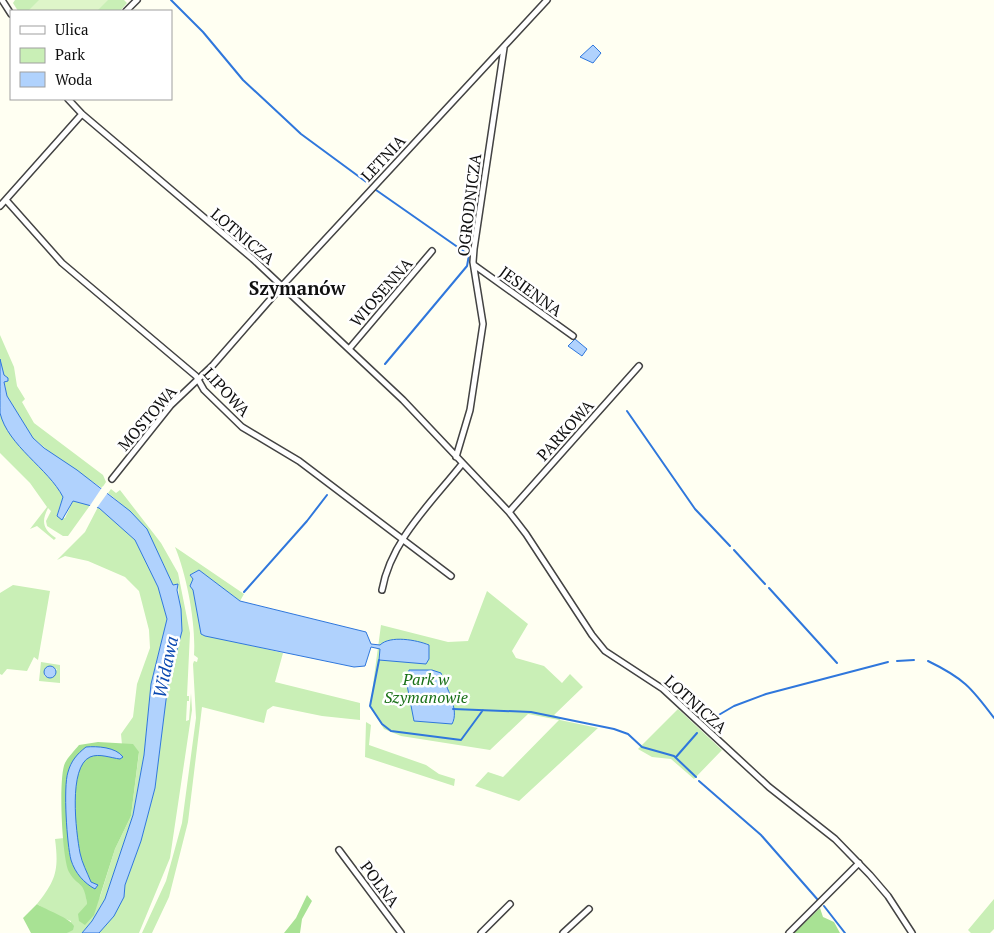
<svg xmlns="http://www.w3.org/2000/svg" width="994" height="933" font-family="'PT Serif',serif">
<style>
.green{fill:#c9efb6;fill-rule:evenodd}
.forest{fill:#a8e294}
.pitch{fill:#def5c9}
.water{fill:#b0d2fd;stroke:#2f77dc}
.pier{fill:#fffff2}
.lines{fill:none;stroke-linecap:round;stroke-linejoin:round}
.stream{stroke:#2f77dc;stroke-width:2}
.street-casing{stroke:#434343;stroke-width:8}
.street{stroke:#fff;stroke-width:5}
.labels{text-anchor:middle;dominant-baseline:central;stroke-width:5;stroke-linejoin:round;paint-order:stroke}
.street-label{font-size:16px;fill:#101010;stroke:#fff}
.park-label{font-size:16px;font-style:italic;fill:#197017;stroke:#fff}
.water-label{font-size:18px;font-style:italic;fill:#0948b1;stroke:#fff}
.quarter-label{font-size:19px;font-weight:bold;fill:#101010;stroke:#fff}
</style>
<rect width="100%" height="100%" fill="#fffff2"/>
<path class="green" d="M15,0H124L127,3L120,11H18L13,3Z
M0,335L14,367L17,386L25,399L22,402L34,423L103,475L106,482L102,488L58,459L33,438L7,396L0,359Z
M0,413L14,439L57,486L63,497L57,515L65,518L73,501L91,504L68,536H63L47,526L46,521L51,511L48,508C41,522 43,529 56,538L54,540L37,526L30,529L47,507L30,483L0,453Z
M111,489L116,493L120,490L161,543L178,573L190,633L187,696H189V701H187L186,721L189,720L191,693L192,710L170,858L139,933H99L124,897L125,885L141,841L155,788L168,684L182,631L178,584L173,585C154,542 146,523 108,493Z
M98,507L135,540L158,587L167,619L151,684L144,755L133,815L105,899L92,921L82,933H67L71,921L55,915L37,904C56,880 59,870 55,839L64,838L69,871L85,888L87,904L100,897L115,849L131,816L139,753L122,745L121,734L133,717L137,684L150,648L149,630L139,591L125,577L88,561L65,556L57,560L85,532Z
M175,547L244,594L240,601L199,570L190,575L193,579L190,586L193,589L201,634L283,653L275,682L360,703V720L322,716L273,706L267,710L264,723L202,707L188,822L169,897L152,933H142L166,881L182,823L196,718L193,664L194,661L197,662L198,658L194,655C196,624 187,576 175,547Z
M13,585L50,591L38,660L34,657L27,671L7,669L2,675L0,674V593Z
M487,591L528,624L512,651L516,658L544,666L562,683L570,674L583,687L554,715L561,718L560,720L598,728L519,801L475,786L488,772L503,777L559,720L528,714L490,750L401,736L384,729L370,707L381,625L448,642L468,641Z
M41,662L60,665V683L39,681ZM47,667L57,669L52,678L44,676Z
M678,709L722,750L694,779L671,759L652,757L638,749Z
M366,722L371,725L369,745L426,765L439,774L455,779L454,786L365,757Z
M994,899V929L990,933H971L968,930Z"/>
<path class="forest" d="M98,742L133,744L139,752L131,816L115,849L94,915L85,925L79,921L78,914L87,904C84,879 78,888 69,872C62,859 58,777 65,763C68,757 75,750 79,745Z
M307,895L312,901L302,919L300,933H284L296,918Z
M37,904C46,910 70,918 74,926L73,930L67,933H31L23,918Z
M820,908L823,917L834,922L840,933H794Z"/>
<path class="pitch" d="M39,0H108L97,11H28Z"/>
<path class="water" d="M593,45L601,53L593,63L580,57Z
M575,339L587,349L582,356L568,346Z
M0,359L4,375L8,378V381L4,382L7,396L33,438L44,448L77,470L130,511L147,529L173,585L178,584L177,590L181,609L182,631L168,684L155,788L141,841L125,885L124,897L114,916L99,933H82L92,921L105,899L133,815L144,755L151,684L167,619L158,587L135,540L99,508L73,501L62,520L57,516L63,497C48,468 8,446 0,413C0,399 0,374 0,359Z
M199,570L240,601L366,632L371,644L380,645C390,635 417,640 429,645V659L426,664L379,660L380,649L371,647L365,666L354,667L205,636L201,634L193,590L190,586L193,579L190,575Z
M44 672a6 6 0 1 1 12 0a6 6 0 1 1-12 0Z
M409,670H432L441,673C446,687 460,710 452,724L414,721L407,685Z
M86,747C97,746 116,747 123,757L120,759C111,758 99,753 90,757C68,767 76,832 80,853C82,863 87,872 91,882L98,885L95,889C84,883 75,873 71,860C67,845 63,787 68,772C71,761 77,754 86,747Z"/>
<path class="pier" d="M103,486L109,491L96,509L89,507Z"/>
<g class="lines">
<path class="stream" d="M171,0L203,32L243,80L285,119L301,134L369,184
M376,190L469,255L467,266L385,364
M627,411L695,509L730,546
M734,550L765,584
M769,588L837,663
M244,592L307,521L327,495
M379,660L370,706L382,724L391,731L461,740L483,710
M897,661L914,660
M928,661C963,678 971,687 994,718
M453,709L531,712L614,729L628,734L642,747L674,756L696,777
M705,723L734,706L766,694L888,662
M676,757L697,733
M699,781L761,835L818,900
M824,906L845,933"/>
<g class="street-casing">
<path id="street" d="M2,0L11,14
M126,11L137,0
M68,99L82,114L253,259L403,400L509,512L526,534L592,635L605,651L663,689L769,787L835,839L870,875L888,896L912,933
M6,200L62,263L196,376L204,390L242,427L299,461L451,576
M0,206L82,114
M474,265L573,336
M349,349L432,251
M456,457L470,410L483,324L473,262L474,249L504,48
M112,479L171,405L213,365L282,286L547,0
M509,512L639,366
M382,590C391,540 432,502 462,464
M339,850L401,933
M481,933L510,904
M563,933L589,909
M789,933L859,863"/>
</g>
<use href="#street" class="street"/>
</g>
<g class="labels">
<g class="street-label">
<text transform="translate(383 158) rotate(-47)">LETNIA</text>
<text transform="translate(469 205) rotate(-83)">OGRODNICZA</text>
<text transform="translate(243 236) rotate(40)">LOTNICZA</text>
<text transform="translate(531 291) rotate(36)">JESIENNA</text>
<text transform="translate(381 292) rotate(-49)">WIOSENNA</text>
<text transform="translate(227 392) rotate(47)">LIPOWA</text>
<text transform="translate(147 418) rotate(-49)">MOSTOWA</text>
<text transform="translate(565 430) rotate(-48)">PARKOWA</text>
<text transform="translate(696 704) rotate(42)">LOTNICZA</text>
<text transform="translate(380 884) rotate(53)">POLNA</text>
</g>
<g class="park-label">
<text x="426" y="679">Park w<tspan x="426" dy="18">Szymanowie</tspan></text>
</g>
<g class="water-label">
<text transform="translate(165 667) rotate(-78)">Widawa</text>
</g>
<g class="quarter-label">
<text x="297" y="287">Szymanów</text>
</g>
</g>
<rect x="10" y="10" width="162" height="90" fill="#ffffff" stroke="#9f9f9f"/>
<rect x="20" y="26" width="25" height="8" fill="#ffffff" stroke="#9f9f9f"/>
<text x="55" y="35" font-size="15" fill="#101010">Ulica</text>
<rect x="20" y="48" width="25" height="15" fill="#c9efb6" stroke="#9f9f9f"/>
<text x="55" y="60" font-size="15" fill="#101010">Park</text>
<rect x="20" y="72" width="25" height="15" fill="#b0d2fd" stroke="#9f9f9f"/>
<text x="55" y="85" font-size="15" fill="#101010">Woda</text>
</svg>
